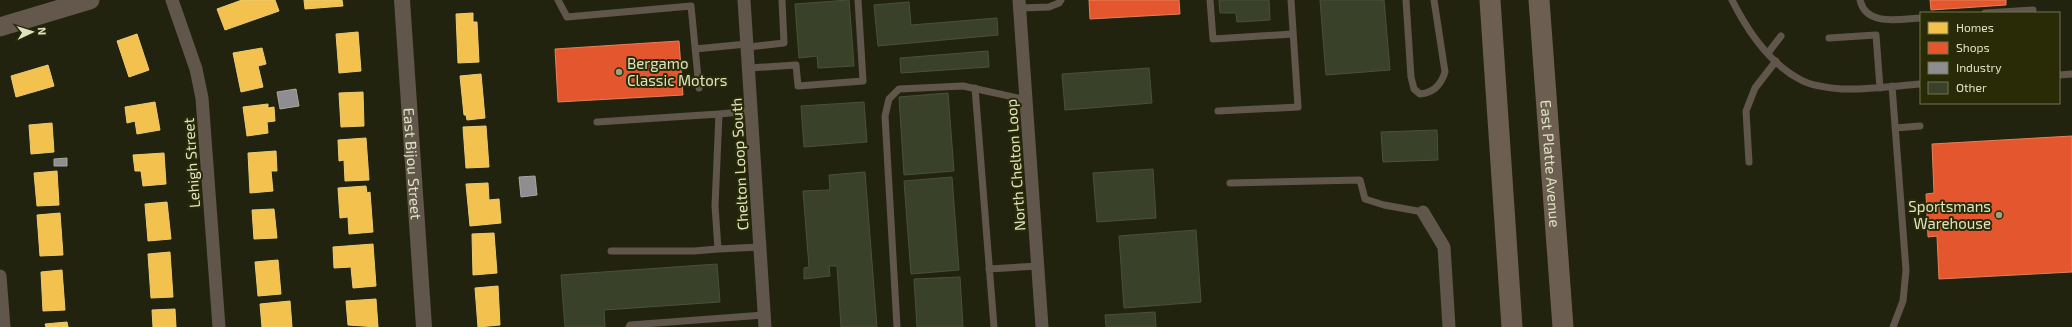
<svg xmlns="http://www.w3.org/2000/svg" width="2072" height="327" font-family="'Exo 2',sans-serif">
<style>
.homes{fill:#f2c14e;stroke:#eccb70}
.shops{fill:#e4572e;stroke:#e2815a}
.industry{fill:#8d8d92;stroke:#a6a7a0}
.building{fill:#394128;stroke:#4a513c}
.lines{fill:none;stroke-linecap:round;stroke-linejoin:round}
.service{stroke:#60564b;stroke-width:7}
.minor{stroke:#60564b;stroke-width:13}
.tertiary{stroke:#60564b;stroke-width:16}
.secondary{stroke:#64574b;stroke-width:19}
.primary{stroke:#6c5e50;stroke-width:21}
.poi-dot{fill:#9da083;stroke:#292b07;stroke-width:1.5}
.labels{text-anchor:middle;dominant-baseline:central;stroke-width:4;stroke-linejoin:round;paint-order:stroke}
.poi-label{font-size:15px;fill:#dfe3c1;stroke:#292b07;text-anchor:start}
.street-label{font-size:15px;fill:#dfe3c1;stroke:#292b07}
</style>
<rect width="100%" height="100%" fill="#22230f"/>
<path class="homes" d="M242,0H275L279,11L225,30L217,9Z
M304,0H342L343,6L305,9Z
M473,13V22H477L479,62L458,63L456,14Z
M358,32L361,71L339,73L336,34Z
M137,34L149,70L129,77L117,41Z
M262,48L266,64L258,66L263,87L241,92L233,53Z
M48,65L54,86L16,97L11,76Z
M481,74L485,118L467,120L466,115H464L460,76Z
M363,92L364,126L341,127L339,93Z
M155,102L160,130L137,134L135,121L127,123L125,107Z
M268,104V108L274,107L275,121L267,122L268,133L247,136L243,107Z
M52,123L54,152L31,154L29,125Z
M486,126L489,167L466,168L463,127Z
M366,138L369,180L345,181L344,160L339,161L338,140Z
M276,151L277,171H271L273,191L250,193L248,153Z
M164,153L166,184L143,186L141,171H135L133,155Z
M57,171L59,205L37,206L34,173Z
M488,183L489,200L499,199L501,223L470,226L466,184Z
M366,186L367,193L370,192L373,232L349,234L348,217L340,218L338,188Z
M167,202L171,239L148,241L145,204Z
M274,209L277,238L254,239L252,210Z
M60,213L63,255L40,256L37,215Z
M494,233L497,273L473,275L472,234Z
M373,244L376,286L353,288L351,267L334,268L333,247Z
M170,252L173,297L151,298L148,254Z
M278,260L281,294L258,296L255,262Z
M62,270L65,310L43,311L41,272Z
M498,286L500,325L478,327L475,288Z
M376,299L378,327L348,325L346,301Z
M290,301L292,327H262L260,304Z
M175,309L176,327H153L152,310Z
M67,322L68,327H46L45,324Z"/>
<path class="shops" d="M1089,0H1179L1180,14L1090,19Z
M1930,0H2006V5L1931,10Z
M679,41L683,95L558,102L555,49Z
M2072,136V272L1939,279L1937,236L1928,237L1926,194L1934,193L1932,144Z"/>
<path class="industry" d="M296,89L299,106L280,109L277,92Z
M67,158V166H54V159Z
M535,176L537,195L521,197L519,177Z"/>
<path class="building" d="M849,0L854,66L818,68L817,56L799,58L795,4Z
M1219,0H1269L1270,20L1237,22L1236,13H1220Z
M1320,0H1384L1390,70L1326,75Z
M909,2L911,25L997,18L998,35L878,46L874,5Z
M988,51L989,67L901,73L900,58Z
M1149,68L1152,103L1065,110L1062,74Z
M948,93L954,171L904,175L899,97Z
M864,102L867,142L804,147L801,106Z
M1437,130L1438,160L1383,162L1381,132Z
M1153,169L1156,218L1097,222L1093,173Z
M865,172L877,327H841L837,266H829L830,276L804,279V268L809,267L803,191L830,190L829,175Z
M952,177L959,270L911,274L904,181Z
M1196,230L1201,302L1124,308L1119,236Z
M717,264L720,302L604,310L605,327H565L561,275Z
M960,277L963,327H917L914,279Z
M1155,312L1156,327H1106L1105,315Z"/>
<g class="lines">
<path class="service" d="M558,0L567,17L691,6L699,88
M1210,0L1213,39L1293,34
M1406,0L1411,77L1414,89L1420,94C1433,93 1441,85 1445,72L1434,0
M1732,0C1747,30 1770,64 1801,80C1812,86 1829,88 1842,89C1868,90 1895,86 1921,84
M1860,0C1866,27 1900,19 1921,18
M1020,8L1049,7L1059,3L1061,0
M1985,13L2033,10
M1829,38L1876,35L1880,88
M748,47L784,43L782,0
M695,49L747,44
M1768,53L1781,36
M749,68L796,65L798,86L863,81L858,0
M2059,75L2072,74
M1892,86L1906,270L1903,301L1893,327
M975,88L994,327
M751,111L719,114L715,206L718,249L760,247
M1218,111L1298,107L1291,0
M597,122L719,114
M1895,128L1920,126
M1749,162L1746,111L1755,88L1776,61
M1230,183L1360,180L1365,199L1384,205L1423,212
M611,251H694L718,249
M989,269L1038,266
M629,327L630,325L764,315
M897,327L885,116L889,99L899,89L963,86L1027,100"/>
<path class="minor" d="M172,0L196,69L202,98L219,327
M744,0L765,327
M1019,0L1042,327
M1423,212L1444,247L1449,327
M0,276L4,327"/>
<path class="tertiary" id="s1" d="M402,0L424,327"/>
<path class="secondary" d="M0,27L90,0"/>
<g class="primary">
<path d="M1490,0L1512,327"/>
<path id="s2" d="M1539,0L1563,327"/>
</g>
</g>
<g class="poi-dot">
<circle cx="619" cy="72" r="4"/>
<circle cx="1999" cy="215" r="4"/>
</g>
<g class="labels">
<g class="poi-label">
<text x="627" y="63">Bergamo<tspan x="627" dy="17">Classic Motors</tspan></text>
<text x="1991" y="206" text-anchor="end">Sportsmans<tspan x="1991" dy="17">Warehouse</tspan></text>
</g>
<g class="street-label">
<text transform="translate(191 163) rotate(-94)">Lehigh Street</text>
<text stroke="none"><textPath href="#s1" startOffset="164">East Bijou Street</textPath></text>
<text transform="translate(739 164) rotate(-93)">Chelton Loop South</text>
<text stroke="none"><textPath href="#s2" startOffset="164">East Platte Avenue</textPath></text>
<text transform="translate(1015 165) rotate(-94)">North Chelton Loop</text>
</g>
</g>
<rect x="1920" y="12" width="140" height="92" fill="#292b07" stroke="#727551"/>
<rect x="1928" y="22" width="20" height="12" fill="#f2c14e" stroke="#727551"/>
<text x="1956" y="32" font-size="12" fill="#dfe3c1">Homes</text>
<rect x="1928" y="42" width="20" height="12" fill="#e4572e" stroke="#727551"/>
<text x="1956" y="52" font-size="12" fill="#dfe3c1">Shops</text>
<rect x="1928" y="62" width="20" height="12" fill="#8d8d92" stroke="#727551"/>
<text x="1956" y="72" font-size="12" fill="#dfe3c1">Industry</text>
<rect x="1928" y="82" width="20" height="12" fill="#394128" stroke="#727551"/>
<text x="1956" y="92" font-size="12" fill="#dfe3c1">Other</text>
<g transform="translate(32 32) rotate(86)" stroke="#292b07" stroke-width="3" paint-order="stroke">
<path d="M0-3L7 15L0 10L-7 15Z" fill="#dfe3c1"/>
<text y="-6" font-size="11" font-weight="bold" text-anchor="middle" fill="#dfe3c1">N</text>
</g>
</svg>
